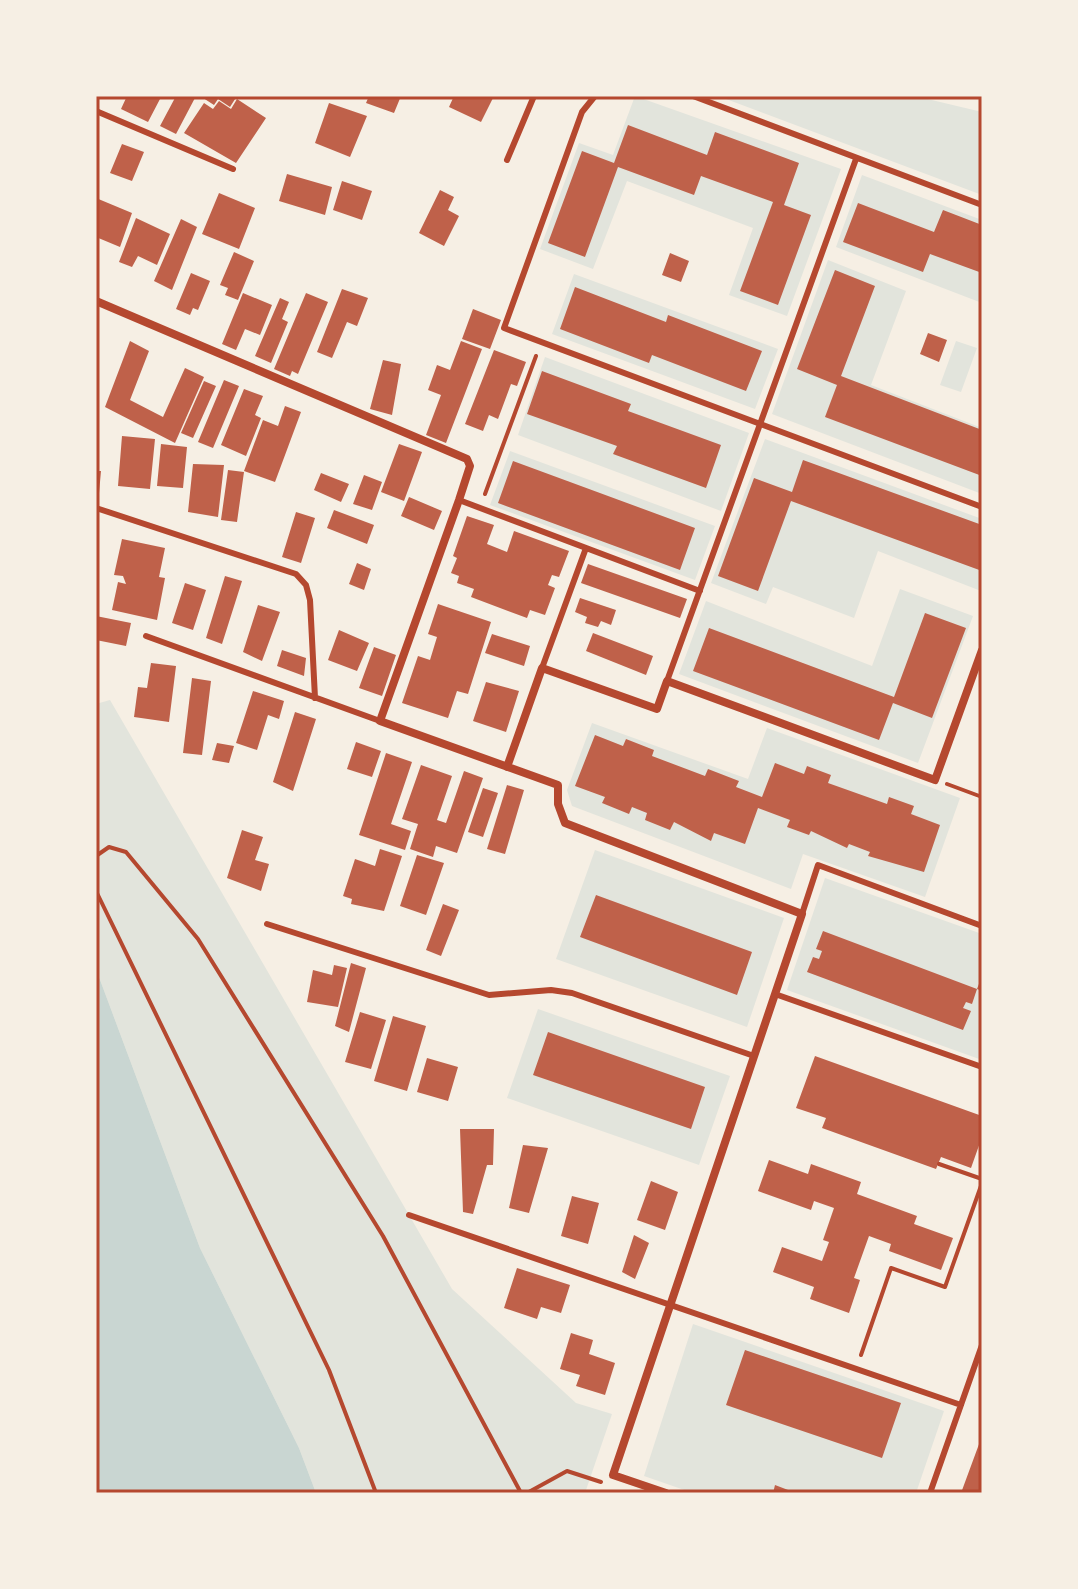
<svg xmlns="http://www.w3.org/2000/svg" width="1078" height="1589" font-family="Signika,sans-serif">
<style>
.green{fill:#e2e4dc}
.water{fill:#c9d6d2}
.building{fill:#bf614a}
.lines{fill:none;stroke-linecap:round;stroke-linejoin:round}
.path{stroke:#b5482f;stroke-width:4}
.service{stroke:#b5482f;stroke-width:6}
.minor{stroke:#b5482f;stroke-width:8}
.neatline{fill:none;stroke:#b5482f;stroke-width:3}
</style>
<rect width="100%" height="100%" fill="#f6efe4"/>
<path class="green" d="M635,96L841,169L787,316L729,295L753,228L627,181L593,269L540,249L579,143L613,155Z
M718,96H915L982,112V195Z
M862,175L982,220V303L836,247Z
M828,260L906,291L871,385L982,428V494L772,414Z
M574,274L778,349L755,409L552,334Z
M956,341L977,348L961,392L940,385Z
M545,357L749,433L721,511L518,435Z
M765,439L982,519L981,591L878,551L854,618L773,587L766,604L711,583Z
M510,451L715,526L695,580L490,505Z
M900,589L973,616L918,763L679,674L706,601L872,666Z
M110,700L452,1289L576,1403L612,1414L585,1493H316L299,1448L200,1248L96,969V704Z
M592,723L748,779L767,728L960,798L925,897L803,854L791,889L572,806L567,790Z
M595,850L784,918L747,1027L556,959Z
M825,878L982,934V1060L787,990Z
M538,1009L730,1076L699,1165L507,1098Z
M693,1324L944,1411L916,1493H693L644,1476Z"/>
<path class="water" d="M96,969L200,1248L299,1448L316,1493H96Z"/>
<path class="building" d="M127,96L160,99L148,122L121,109Z
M176,96H196L176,134L160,126Z
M200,96H237L230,107L218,99L214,105Z
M369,96H401L394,113L366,103Z
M454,96H494L481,122L449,107Z
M237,99L266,118L236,163L184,133L204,103L213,109L219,101L231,109Z
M329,103L367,116L350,157L315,143Z
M628,125L707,155L715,132L799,163L784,205L811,215L778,305L740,291L773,202L701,176L694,195L618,167L585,257L548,243L582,151L614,163Z
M122,144L144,152L132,181L110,173Z
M287,174L332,187L325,215L279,201Z
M342,181L372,191L362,220L333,210Z
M440,190L454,197L448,210L459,216L444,246L419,233Z
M219,193L255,208L239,249L202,234Z
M96,198L132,213L120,247L96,237Z
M858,203L934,232L943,210L982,225V273L930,254L923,272L843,242Z
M136,218L170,234L157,265L138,256L132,267L119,262Z
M181,219L197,227L172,290L154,281Z
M234,252L254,261L238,300L225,295L228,288L220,285Z
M670,253L689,261L681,282L662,275Z
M835,270L875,286L841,376L982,430V476L825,417L837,385L797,369Z
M191,273L210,281L198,310L193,308L190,315L176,309Z
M575,287L666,322L668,315L762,351L746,391L652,355L649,363L560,329Z
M342,289L368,298L357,326L347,322L332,358L317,352Z
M243,293L272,305L260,335L245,329L236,350L222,344Z
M306,293L328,302L298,374L292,371L290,376L274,369Z
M280,298L289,302L282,319L288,322L271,363L255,356Z
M473,309L501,320L490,349L462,339Z
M928,333L947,340L939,362L920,354Z
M130,341L149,351L130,400L163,417L185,368L204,377L175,443L105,407Z
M461,341L482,349L446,443L426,435L441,395L428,390L437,365L450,370Z
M494,350L526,362L517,386L511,384L498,419L489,415L483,431L465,424Z
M383,360L401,364L392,415L370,409Z
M542,371L631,404L628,411L721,445L706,488L613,454L617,446L527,414Z
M224,380L239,386L213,448L198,442Z
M204,381L216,386L193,438L181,433Z
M244,389L263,396L255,415L261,418L246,456L221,445Z
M285,406L301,412L275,482L244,471L263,420L278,426Z
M122,436L155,439L150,489L118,486Z
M161,444L187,447L183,488L157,486Z
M399,444L422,452L404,501L381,492Z
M803,460L982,525V571L791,501L758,591L718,576L754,478L792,492Z
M513,461L695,528L680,570L498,503Z
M193,464L224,465L218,517L188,512Z
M228,470L244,472L237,522L221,520Z
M96,471H101L99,493H96Z
M321,473L349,484L341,502L314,490Z
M364,475L382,482L372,510L353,504Z
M409,497L442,511L434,530L401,516Z
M334,510L374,525L367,544L327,528Z
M296,512L315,518L301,563L282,557Z
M467,516L494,525L487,544L507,552L514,531L569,551L559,577L552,575L548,585L555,588L545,615L530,610L527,618L471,597L474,589L457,583L459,576L451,573L457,558L453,556Z
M122,539L165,548L159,577L165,578L157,620L112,610L118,582L126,584L123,576L114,575Z
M357,563L371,569L364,590L349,584Z
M588,564L687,599L680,618L581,583Z
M225,576L242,581L222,644L206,638Z
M185,583L206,590L193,630L172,623Z
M580,598L616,610L611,625L601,621L598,627L585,623L587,617L575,612Z
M438,604L491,622L468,694L457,691L448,718L402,703L418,656L430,660L437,637L428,634Z
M258,605L280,612L262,661L243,652Z
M925,613L966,628L932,718L893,703L879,740L693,671L709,628L894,697Z
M96,616L131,623L126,646L96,640Z
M339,630L369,643L357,671L328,660Z
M593,633L653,656L646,675L586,651Z
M492,634L530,646L524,666L485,653Z
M374,647L396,655L382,696L359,688Z
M282,650L306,658L304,676L277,666Z
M151,663L176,666L169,722L134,717L138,687L147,688Z
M192,678L211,681L202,755L183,753Z
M486,682L519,691L506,732L473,721Z
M253,691L284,701L279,719L268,715L257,750L236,743Z
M295,712L316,719L293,791L273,782Z
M595,735L623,746L626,739L654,750L652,756L705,776L708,769L739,781L736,787L762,797L775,763L804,774L807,766L831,775L828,783L887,804L889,797L914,806L911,814L940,825L924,872L868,856L870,852L849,844L847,848L811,831L809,835L787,827L790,820L758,808L745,844L714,833L711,841L674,822L670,830L645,820L647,813L632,807L629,814L602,803L605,797L575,786Z
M356,742L381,751L372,777L347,769Z
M217,743L234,746L229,763L212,760Z
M386,753L412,762L391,824L411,831L405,850L359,835Z
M421,765L452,776L437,820L446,823L464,771L483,778L457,853L436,846L433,857L410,849L418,824L402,819Z
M507,785L524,790L505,854L487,849Z
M483,788L498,793L483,837L468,832Z
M242,830L263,837L255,860L269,864L261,891L227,878Z
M380,849L402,856L384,911L351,904L352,899L343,896L355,859L375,866Z
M417,855L444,863L426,915L400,906Z
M596,895L752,952L737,995L580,937Z
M443,904L459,910L441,956L426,950Z
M823,931L977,989L982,976V991L977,989L972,1004L966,1002L963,1008L971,1011L963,1030L807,972L813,957L819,959L822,951L816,949Z
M351,963L366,968L349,1032L335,1026Z
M334,965L347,968L338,1007L307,1002L313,970L332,975Z
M360,1012L386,1020L371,1069L345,1062Z
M393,1016L426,1026L407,1091L374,1081Z
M548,1032L705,1087L691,1129L533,1075Z
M815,1056L982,1116V1137L971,1168L941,1157L936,1169L822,1128L826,1118L796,1108Z
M427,1058L458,1067L448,1101L417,1092Z
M460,1129H494L493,1165H487L473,1214L463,1212Z
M523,1145L548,1148L529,1213L509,1208Z
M769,1160L808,1174L811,1164L861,1182L857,1194L917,1216L914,1224L953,1238L941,1270L889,1251L891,1244L869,1236L854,1278L860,1280L849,1313L810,1299L814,1287L773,1272L782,1247L822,1261L829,1242L823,1240L834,1208L814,1201L811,1210L758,1191Z
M651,1181L678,1192L665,1230L637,1220Z
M572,1196L599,1203L588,1244L561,1236Z
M634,1235L649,1243L635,1279L622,1272Z
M517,1268L570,1285L561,1313L541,1307L537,1319L504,1308Z
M571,1333L593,1340L589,1354L615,1363L605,1395L576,1386L580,1375L560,1369Z
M745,1350L901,1403L882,1458L726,1405Z
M982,1436V1493H961Z
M775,1485L796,1493H773Z"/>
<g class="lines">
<path class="path" d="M485,494L536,356
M947,784L982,797
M96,856L109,847L126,852L198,939L383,1236L521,1493
M96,891L329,1370L376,1493
M939,1164L982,1179
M861,1355L891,1268L945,1287L982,1183
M527,1493L567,1471L601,1482"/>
<path class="service" d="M595,96L582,112L504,328L982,507
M693,96L982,205
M96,111L233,169
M507,160L534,96
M459,500L700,591
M96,508L296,574L306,585L310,600L315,698
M146,636L380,721
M542,668L586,548
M667,681L856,159
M802,914L818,865L982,926
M267,924L489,995L551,990L572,993L754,1056
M775,994L982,1067
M409,1215L961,1405
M930,1493L982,1345"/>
<path class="minor" d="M96,301L467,459L470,466L459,500L380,721L558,785V804L565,823L802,914L613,1475L666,1493
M507,767L542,668L657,709L667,681L935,780L982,650"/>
</g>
<rect width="1078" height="1589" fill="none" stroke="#f6efe4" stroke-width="196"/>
<rect x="98" y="98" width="882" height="1393" class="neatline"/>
</svg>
